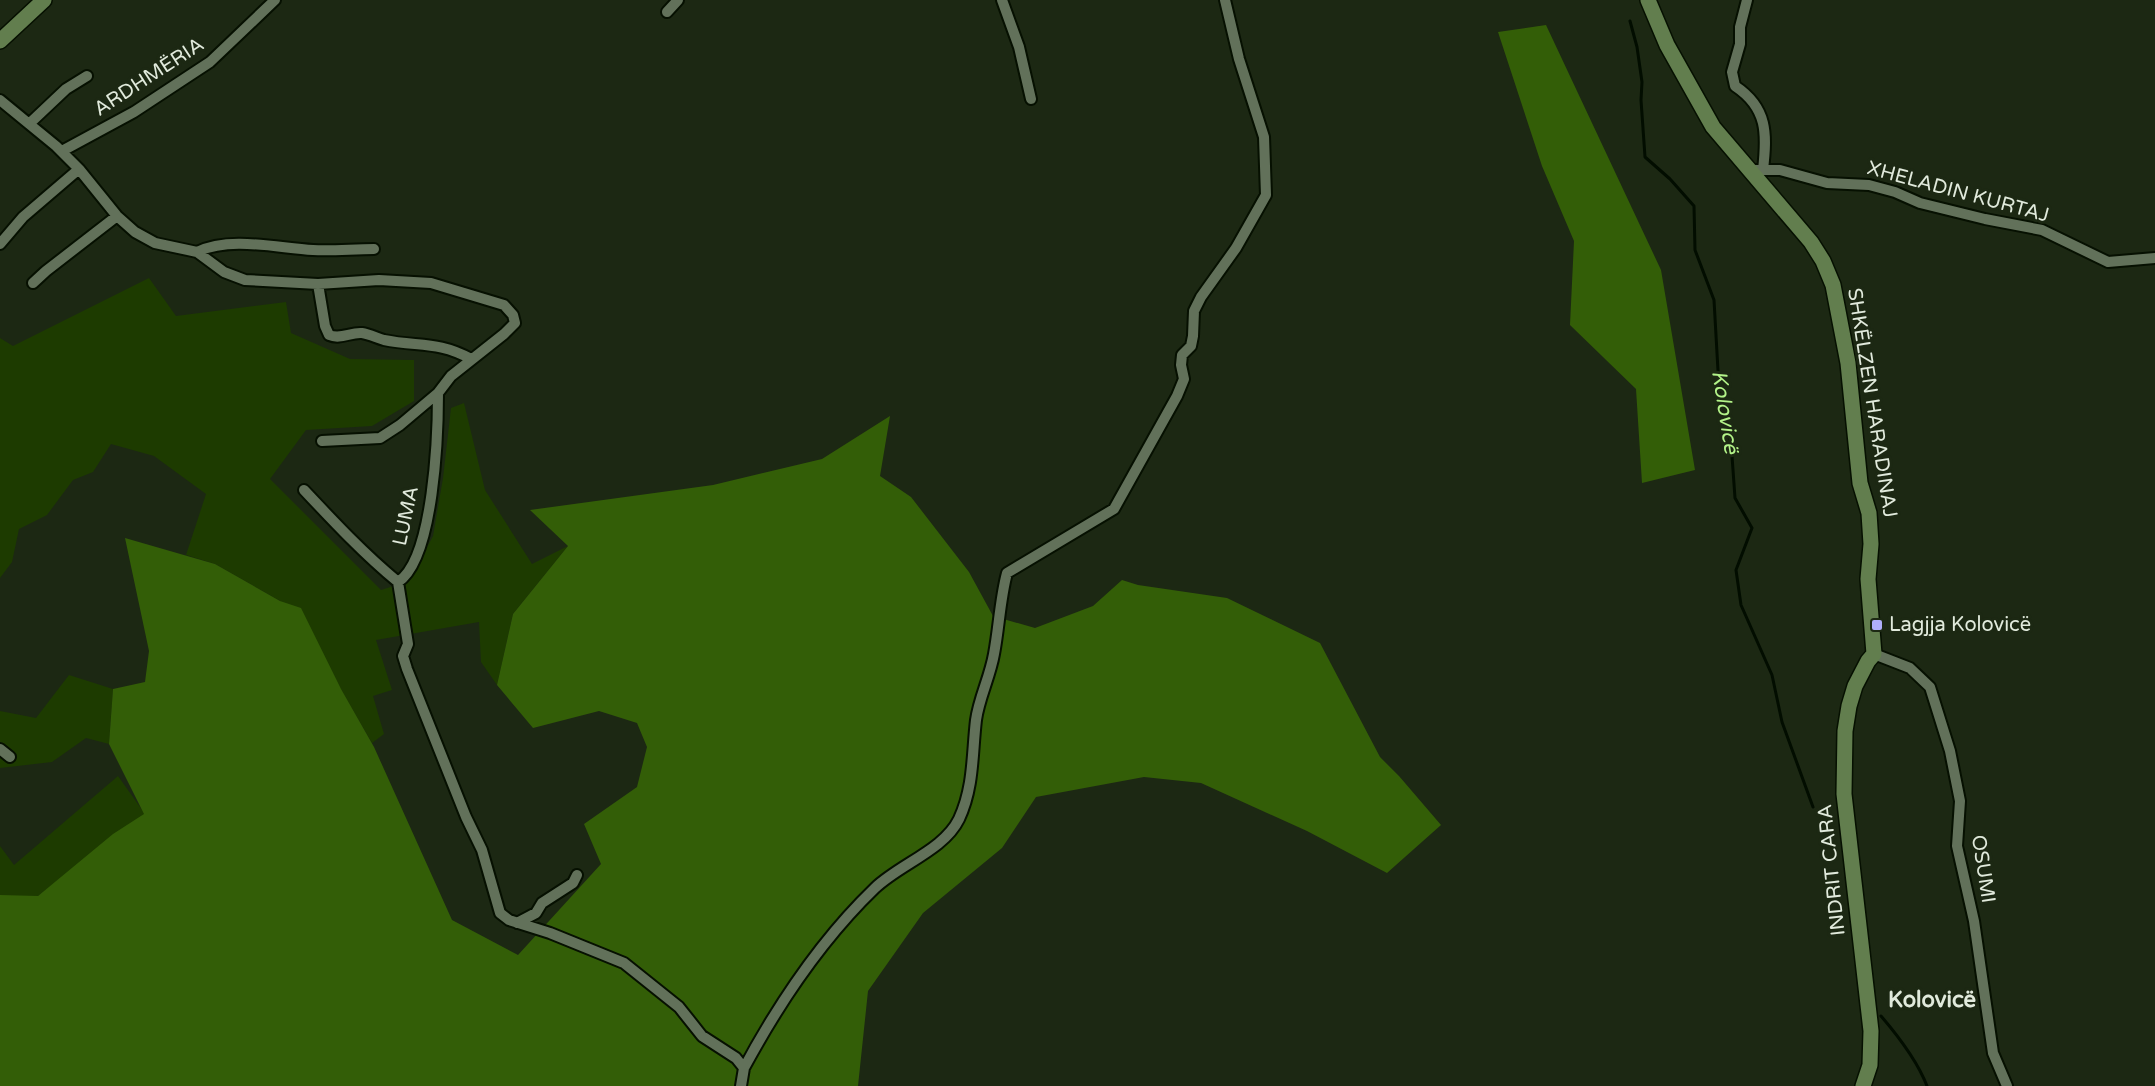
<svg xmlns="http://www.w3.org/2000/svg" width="2155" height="1086" font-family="'Varela Round',sans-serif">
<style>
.green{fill:#1d3b00}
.forest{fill:#335e07}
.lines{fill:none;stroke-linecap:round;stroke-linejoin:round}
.stream{stroke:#020d00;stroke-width:3}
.street-casing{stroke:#061001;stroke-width:14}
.secondary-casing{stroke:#061001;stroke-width:18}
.street{stroke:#62715a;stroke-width:10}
.secondary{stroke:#627e4e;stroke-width:15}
.poi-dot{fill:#afaefa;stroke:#1c2813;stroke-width:2}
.labels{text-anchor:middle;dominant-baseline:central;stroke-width:6;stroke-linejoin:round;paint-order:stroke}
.street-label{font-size:20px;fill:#e1eadc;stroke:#1c2813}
.poi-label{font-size:20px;fill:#e1eadc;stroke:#1c2813;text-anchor:start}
.water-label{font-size:21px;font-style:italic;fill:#b3f389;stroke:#1c2813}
.quarter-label{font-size:22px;font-weight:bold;fill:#e1eadc;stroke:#1c2813}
</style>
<rect width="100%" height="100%" fill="#1c2813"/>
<path class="green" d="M149,278L176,316L286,302L291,333L350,359L414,360V401L372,426L306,430L270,479L381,590L409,581L433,536L443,478L451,408L464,403L485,490L532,564L568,546L513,614L497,685L481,662L479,622L376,640L392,690L373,696L384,734L372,743L296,613L280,601L215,564L186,555L206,494L154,456L111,444L93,472L73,480L47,515L19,529L12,562L0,578V338L13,346Z
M69,675L113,689L109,744L86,738L52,762L0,768V711L36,718Z
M118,776L145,814L38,896L0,907V846L14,865Z"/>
<path class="forest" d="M1546,25L1661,270L1695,470L1642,483L1636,389L1570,325L1574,241L1542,166L1498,32Z
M890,416L880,476L911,497L969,572L993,616L1035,628L1093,606L1122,580L1138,585L1227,598L1320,643L1380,757L1399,776L1441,825L1387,873L1307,831L1201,783L1144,777L1036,797L1002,848L923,913L868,991L858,1086H0V895L38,896L113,834L144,814L109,744L113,689L145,682L149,651L125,538L215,564L280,601L301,608L341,689L374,747L452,920L518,955L601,864L584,824L637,787L647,747L637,723L599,711L533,728L497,685L513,614L568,546L530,510L713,485L822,459Z"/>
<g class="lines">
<path class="stream" d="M1630,21L1637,47L1642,82L1641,100L1645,157L1670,179L1694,206L1695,250L1714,300L1720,406L1731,442L1735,498L1752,528L1736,570L1741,605L1772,675L1782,722L1813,807
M1881,1016C1899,1037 1917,1060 1927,1086"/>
<g class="street-casing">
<path id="street" d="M1002,0L1019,47L1031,99
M1747,0L1740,27V44L1732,72L1735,86C1768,108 1767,134 1763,170
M667,12L678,0
M0,100L56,146L79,169L117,216L135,232L155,243L197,252L224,272L245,280L318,284L379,280L431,283L504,305L513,315L515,323L504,334L451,376L438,393L400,425L380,438L322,441
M30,123L66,89L87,76
M62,151L134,112L210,62L275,0
M1748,170H1780L1827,183L1869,185L1895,192L1920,203L1985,219L2042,230L2108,262L2155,258
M0,244L23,217L79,169
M197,252C230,236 277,248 313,250C333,251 353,249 374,249
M33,283L46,271L117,216
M318,284L325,326L329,335C341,340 350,332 362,333C369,334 377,338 384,340C419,347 438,341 471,359
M304,490C334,522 364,554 398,582C434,559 438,434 438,393
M398,582L408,644L403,656L407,669L466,817L482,850L500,913L509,920L550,933L624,963L679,1007L702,1036L736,1058L744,1068L741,1086
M1874,654L1910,668L1930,687L1950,751L1960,801L1957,846L1974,921L1993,1053L2007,1086
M0,749L10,757
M517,923L536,913L542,903L573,883L577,875
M744,1068C779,1003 822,939 875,888C900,864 944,850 959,819C974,787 972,754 976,720C979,698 990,677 994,654C999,628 1000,599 1007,573L1114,509L1177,396L1184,379L1181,365L1182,355L1191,346L1193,336L1194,311L1201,297L1236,248L1266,195L1264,137L1239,59L1225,0"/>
</g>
<g class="secondary-casing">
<path id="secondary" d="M1648,0L1667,45L1713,127L1811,242L1823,261L1833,285L1848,363L1860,483L1869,513L1871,544L1868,579L1874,654L1868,661L1855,686L1849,706L1845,731L1844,794L1871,1031L1870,1065L1863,1086
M0,41L44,0"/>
</g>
<use href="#street" class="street"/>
<use href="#secondary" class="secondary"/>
</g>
<rect class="poi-dot" x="1871" y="619" width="12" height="12" rx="3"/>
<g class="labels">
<g class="street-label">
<text transform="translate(149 77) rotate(-33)">ARDHMËRIA</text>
<text transform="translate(1958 192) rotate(15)">XHELADIN KURTAJ</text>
<text transform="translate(1872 403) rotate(81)">SHKËLZEN HARADINAJ</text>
<text transform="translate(406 516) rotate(-78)">LUMA</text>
<text transform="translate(1983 869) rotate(81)">OSUMI</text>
<text transform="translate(1832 870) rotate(-96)">INDRIT CARA</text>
</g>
<g class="poi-label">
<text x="1889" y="625">Lagjja Kolovicë</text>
</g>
<g class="water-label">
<text transform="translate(1725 412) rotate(81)">Kolovicë</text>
</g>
<g class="quarter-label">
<text x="1932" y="1000">Kolovicë</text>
</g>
</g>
</svg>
